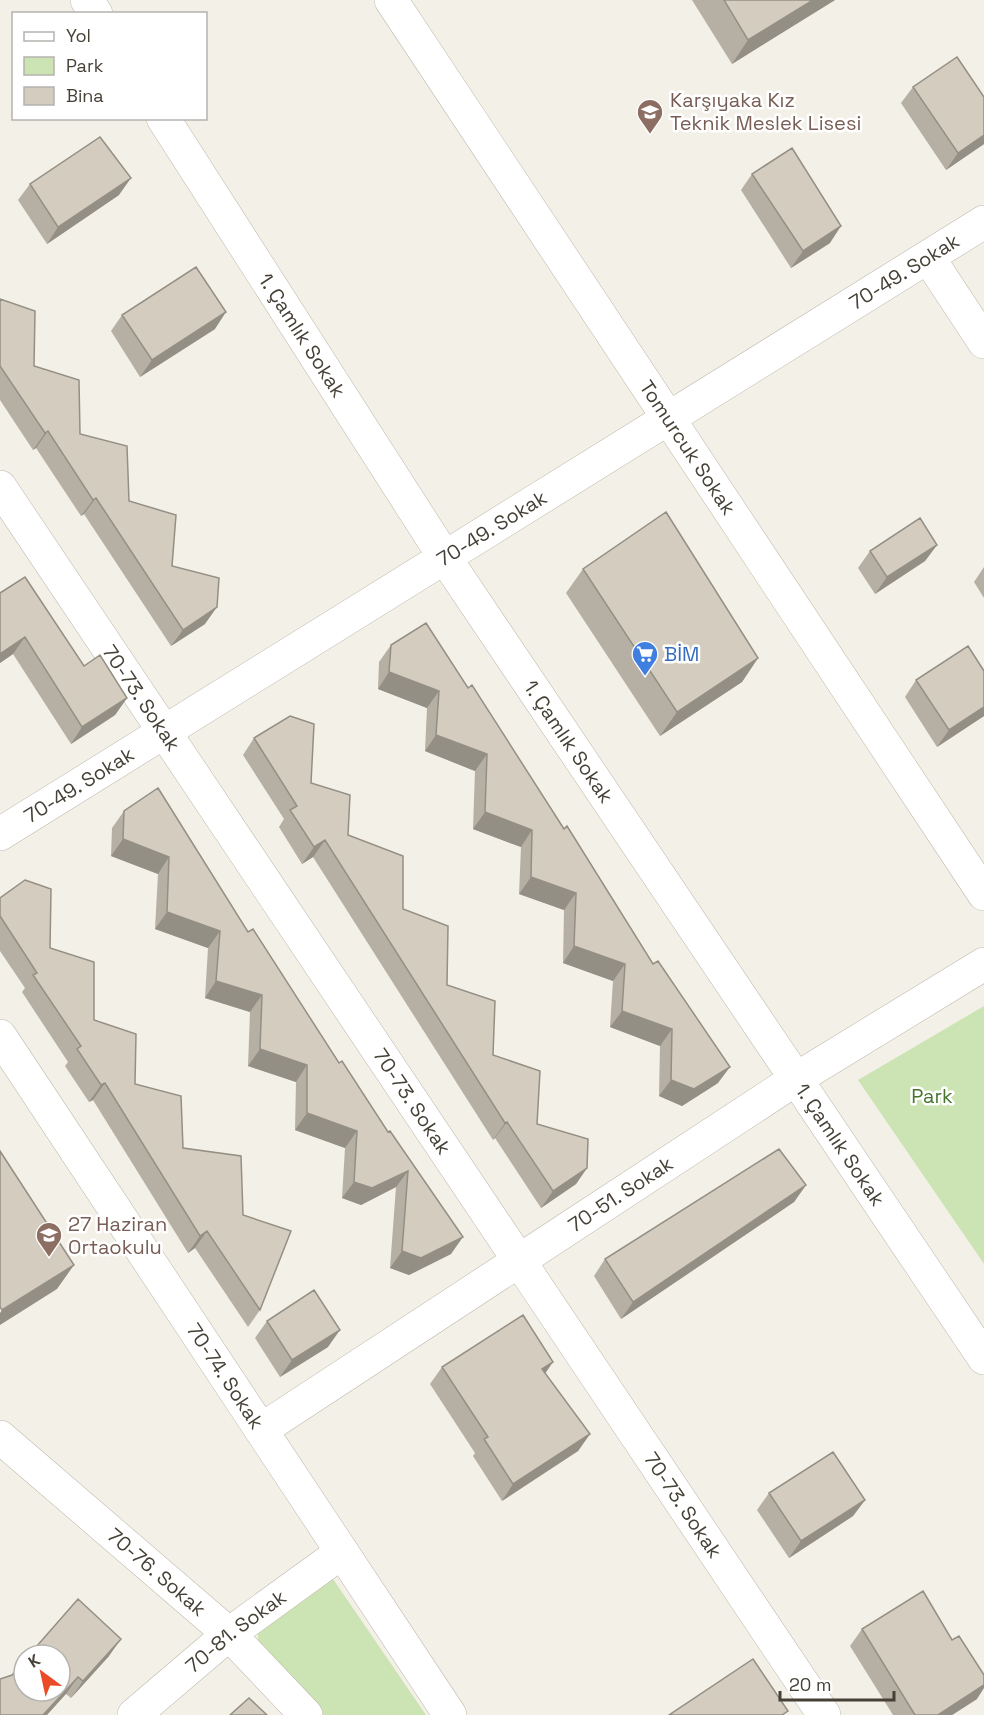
<svg xmlns="http://www.w3.org/2000/svg" width="984" height="1715" font-family="'Space Grotesk',sans-serif">
<style>
.green{fill:#cce4b4}
.lines{fill:none;stroke-linecap:round;stroke-linejoin:round}
.minor-casing{stroke:#beb8ab;stroke-width:34}
.minor{stroke:#fff;stroke-width:33}
.wall{fill:#b6afa3}
.shaded-wall{fill:#948f85}
.building{fill:#d4ccbe;stroke:#948f85;stroke-width:1.5}
.labels{text-anchor:middle;dominant-baseline:central;stroke-width:5;stroke-linejoin:round;paint-order:stroke}
.education-label{font-size:20px;fill:#785e54;stroke:#fff;text-anchor:start}
.street-label{font-size:20px;fill:#464137;stroke:#fff}
.shop-label{font-size:20px;fill:#366cbe;stroke:#fff;text-anchor:start}
.park-label{font-size:20px;fill:#46742e;stroke:#fff}
</style>
<rect width="100%" height="100%" fill="#f3f0e8"/>
<path class="green" d="M984,1006V1264L858,1080Z
M333,1579L426,1715H318L258,1649V1633Z"/>
<g class="lines">
<g class="minor-casing">
<g id="minor">
<path d="M87,0L96,14"/>
<path id="s1" d="M391,0L984,894"/>
<path id="s2" d="M163,118L445,558L984,1358"/>
<path d="M928,257L984,342"/>
<path id="s3" d="M0,487L824,1715"/>
<path id="s4" d="M0,834L984,222"/>
<path id="s5" d="M0,1036L450,1715"/>
<path id="s6" d="M261,1430L796,1079L984,964"/>
<path id="s7" d="M0,1437L229,1634L306,1715"/>
<path id="s8" d="M134,1715L229,1634L342,1552"/>
</g>
</g>
<use href="#minor" class="minor"/>
</g>
<path class="wall" d="M692,0H835L732,64Z
M913,87L984,97V144L946,170L901,103Z
M752,174L830,243L791,268L741,190Z
M30,184L119,195L47,244L18,200Z
M0,299L34,366L80,434L129,501L172,566L205,624L171,646L84,514L81,516L36,448L33,450L0,400Z
M122,315L215,329L140,377L111,331Z
M937,545L925,561L875,594L858,568L870,551Z
M984,567V598L974,582Z
M583,569L758,658L742,682L660,736L566,593Z
M0,593L84,666L127,698L115,715L71,744L13,654L0,663Z
M426,623L718,1083L682,1106L659,1096L660,1046L610,1027L613,981L563,963L564,910L519,894L521,847L473,829L475,771L425,751L427,708L378,689L379,662L391,645Z
M984,671V716L937,747L905,697L916,680Z
M254,738L311,783L348,835L403,909L447,985L537,1124L587,1168L576,1184L541,1208L495,1138L493,1140L313,857L302,864L279,827L284,819L243,755Z
M124,811L248,932L339,1063L388,1132L451,1254L409,1275L390,1268L396,1187L361,1205L342,1198L345,1148L295,1130L296,1082L248,1066L250,1012L205,998L208,948L155,929L158,874L111,856L112,828Z
M0,898L50,948L94,1020L135,1084L183,1148L243,1215L260,1310L248,1327L195,1248L188,1253L93,1100L89,1102L65,1066L68,1062L22,992L25,988L0,951Z
M806,1185L794,1202L621,1319L594,1276L605,1259Z
M267,1321L328,1347L280,1377L255,1338Z
M442,1367L545,1373L590,1434L578,1451L502,1501L473,1456L475,1453L430,1384Z
M769,1493L865,1500L853,1516L789,1558L757,1510Z
M862,1629L977,1699L952,1715H893L850,1646Z
M60,1655L109,1656L71,1698L66,1694Z"/>
<path class="shaded-wall" d="M813,0H835L732,64L748,40Z
M984,135V144L946,170L958,153Z
M131,178L119,195L47,244L58,227Z
M841,226L830,243L791,268L803,251Z
M226,312L215,329L140,377L152,360Z
M48,431L36,448L33,450L45,433Z
M96,498L84,514L81,516L93,500Z
M937,545L925,561L875,594L887,577Z
M217,607L205,624L171,646L183,630Z
M25,637L13,654L0,663V654Z
M758,658L742,682L660,736L677,712Z
M389,672L439,691L427,708L378,689Z
M127,698L115,715L71,744L82,727Z
M984,707V716L937,747L949,730Z
M436,735L487,754L475,771L425,751Z
M485,812L532,830L521,847L473,829Z
M123,839L169,857L158,874L111,856Z
M325,840L313,857L302,864L314,847Z
M531,877L576,893L564,910L519,894Z
M167,912L220,931L208,948L155,929Z
M574,946L625,964L613,981L563,963Z
M216,981L262,995L250,1012L205,998Z
M622,1011L672,1029L660,1046L610,1027Z
M260,1049L307,1065L296,1082L248,1066Z
M730,1067L718,1083L682,1106L659,1096L671,1080Z
M105,1083L93,1100L89,1102L101,1085Z
M307,1113L357,1131L345,1148L295,1130Z
M507,1122L495,1138L493,1140L505,1123Z
M587,1168L576,1184L541,1208L553,1191Z
M408,1171L396,1187L361,1205L342,1198L354,1182Z
M806,1185L794,1202L621,1319L633,1302Z
M207,1231L195,1248L188,1253L200,1236Z
M463,1237L451,1254L409,1275L390,1268L402,1251Z
M74,1265L57,1289L0,1325V1313L2,1310Z
M340,1330L328,1347L280,1377L292,1360Z
M553,1362L542,1378V1369Z
M590,1434L578,1451L502,1501L513,1484Z
M865,1500L853,1516L789,1558L801,1541Z
M121,1639L109,1656L71,1698L83,1681Z
M78,1677L66,1694L47,1715H43Z
M984,1685V1688L977,1699L952,1715H938Z"/>
<path class="building" d="M724,0H813L748,40Z
M957,57L984,97V135L958,153L913,87Z
M100,137L131,178L58,227L30,184Z
M792,148L841,226L803,251L752,174Z
M196,267L226,312L152,360L122,315Z
M0,299L35,311L34,366L79,380L80,434L127,446L129,501L176,515L172,566L219,578L217,607L183,630L96,498L93,500L48,431L45,433L0,366Z
M666,512L758,658L677,712L583,569Z
M920,518L937,545L887,577L870,551Z
M25,577L84,666L100,655L127,698L82,727L25,637L0,654V593Z
M426,623L468,688L472,685L564,829L567,826L653,964L658,961L730,1067L694,1089L671,1080L672,1029L622,1011L625,964L574,946L576,893L531,877L532,830L485,812L487,754L436,735L439,691L389,672L391,645Z
M968,646L984,671V707L949,730L916,680Z
M290,716L314,724L311,783L350,795L348,835L403,856V909L448,926L447,985L495,1001L493,1055L540,1071L537,1124L588,1139L587,1168L553,1191L507,1122L505,1123L325,840L314,847L290,810L297,806L254,738Z
M158,788L248,932L253,929L339,1063L342,1061L388,1132L390,1131L463,1237L421,1258L402,1251L408,1171L372,1188L354,1182L357,1131L307,1113V1065L260,1049L262,995L216,981L220,931L167,912L169,857L123,839L124,811Z
M25,880L51,889L50,948L94,962V1020L136,1034L135,1084L181,1096L183,1148L241,1156L243,1215L291,1231L260,1310L207,1231L200,1236L105,1083L101,1085L77,1049L81,1046L33,975L37,973L0,916V898Z
M779,1149L806,1185L633,1302L605,1259Z
M0,1151L74,1265L2,1310L0,1307Z
M314,1290L340,1330L292,1360L267,1321Z
M523,1315L553,1362L542,1369L590,1434L513,1484L484,1439L488,1437L442,1367Z
M833,1452L865,1500L801,1541L769,1493Z
M923,1591L952,1640L959,1636L984,1675V1685L938,1715H915L862,1629Z
M78,1599L121,1639L83,1681L78,1677L43,1715H0V1679L12,1675L24,1661V1691H60V1655H29Z
M753,1659L788,1711L782,1715H669Z
M249,1698L267,1715H230Z"/>
<defs>
<g id="school-pin" transform="scale(1.35)"><path d="M0 17L-7.5 6A9.5 9.5 0 1 1 7.5 6Z" fill="#8d6e63" stroke="#fff"/><path d="M0-5L7-2L0 1L-7-2ZM-4 1L0 2.5L4 1V4Q0 6-4 4Z" fill="#fff"/></g>
<g id="supermarket-pin" transform="scale(1.35)"><path d="M0 17L-7.5 6A9.5 9.5 0 1 1 7.5 6Z" fill="#3f7fe0" stroke="#fff"/><path d="M-6-5.5h2.5l.6 2H6L4.5 2H-2.5L-4.4-4H-6ZM-1.5 3.2a1.3 1.3 0 1 0 .1 0ZM3 3.2a1.3 1.3 0 1 0 .1 0Z" fill="#fff"/></g>
</defs>
<g fill-rule="evenodd">
<use href="#school-pin" x="650" y="112"/>
<use href="#supermarket-pin" x="645" y="654"/>
<use href="#school-pin" x="49" y="1235"/>
</g>
<g class="labels">
<g class="education-label">
<text x="670" y="100">Karşıyaka Kız<tspan x="670" dy="23">Teknik Meslek Lisesi</tspan></text>
<text x="68" y="1224">27 Haziran<tspan x="68" dy="23">Ortaokulu</tspan></text>
</g>
<g class="street-label">
<text stroke="none"><textPath href="#s4" startOffset="1065">70-49. Sokak</textPath></text>
<text stroke="none"><textPath href="#s2" startOffset="258">1. Çamlık Sokak</textPath></text>
<text stroke="none"><textPath href="#s1" startOffset="537">Tomurcuk Sokak</textPath></text>
<text stroke="none"><textPath href="#s4" startOffset="579">70-49. Sokak</textPath></text>
<text stroke="none"><textPath href="#s3" startOffset="254">70-73. Sokak</textPath></text>
<text stroke="none"><textPath href="#s2" startOffset="744">1. Çamlık Sokak</textPath></text>
<text stroke="none"><textPath href="#s4" startOffset="93">70-49. Sokak</textPath></text>
<text stroke="none"><textPath href="#s3" startOffset="740">70-73. Sokak</textPath></text>
<text stroke="none"><textPath href="#s2" startOffset="1230">1. Çamlık Sokak</textPath></text>
<text stroke="none"><textPath href="#s6" startOffset="430">70-51. Sokak</textPath></text>
<text stroke="none"><textPath href="#s5" startOffset="408">70-74. Sokak</textPath></text>
<text stroke="none"><textPath href="#s3" startOffset="1226">70-73. Sokak</textPath></text>
<text stroke="none"><textPath href="#s7" startOffset="207">70-76. Sokak</textPath></text>
<text stroke="none"><textPath href="#s8" startOffset="132">70-81. Sokak</textPath></text>
</g>
<g class="shop-label">
<text x="664" y="654">BİM</text>
</g>
<g class="park-label">
<text x="932" y="1096">Park</text>
</g>
</g>
<rect x="12" y="12" width="195" height="108" fill="#ffffff" stroke="#b5b3af" stroke-width="1.5"/>
<rect x="24" y="32" width="30" height="9" fill="#ffffff" stroke="#b5b3af" stroke-width="1.5"/>
<text x="66" y="42" font-size="18" fill="#464137">Yol</text>
<rect x="24" y="57" width="30" height="18" fill="#cce4b4" stroke="#b5b3af" stroke-width="1.5"/>
<text x="66" y="72" font-size="18" fill="#464137">Park</text>
<rect x="24" y="87" width="30" height="18" fill="#d4ccbe" stroke="#b5b3af" stroke-width="1.5"/>
<text x="66" y="102" font-size="18" fill="#464137">Bina</text>
<g transform="translate(42 1673) rotate(327)"><circle r="28" fill="#ffffff" stroke="#b5b3af" stroke-width="1.5"/>
<path d="M0-4.5L10 22L0 15L-10 22Z" fill="#eb4c27"/>
<text y="-9" font-size="16" font-weight="bold" text-anchor="middle" fill="#464137">K</text>
</g>
<path d="M780 1691v9h114v-9" fill="none" stroke="#464137" stroke-width="3"/>
<text x="789" y="1691" font-size="18" fill="#464137" stroke="#ffffff" stroke-width="4.5" paint-order="stroke">20 m</text>
</svg>
